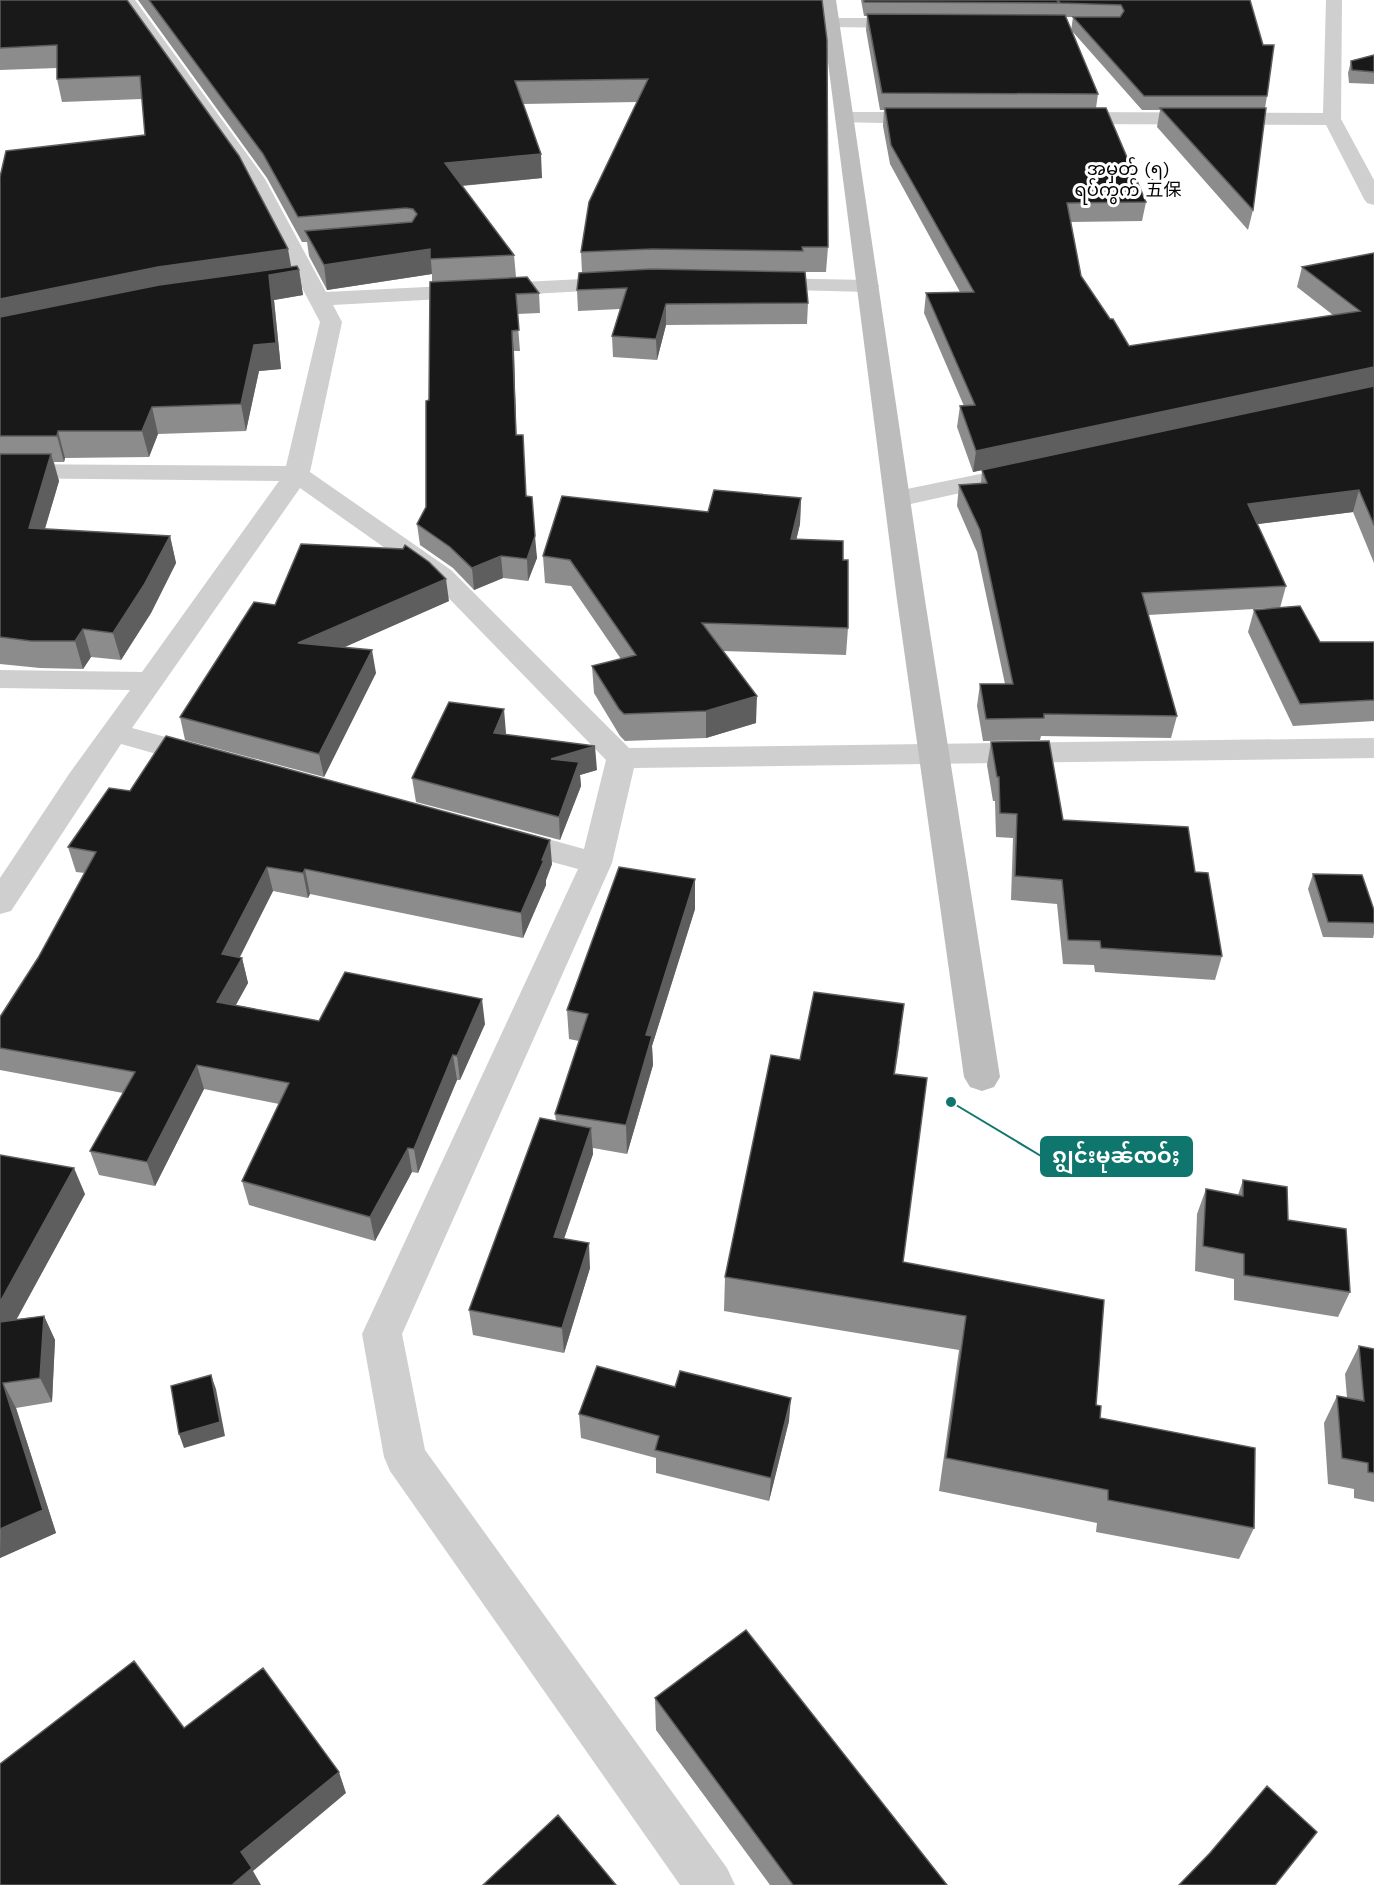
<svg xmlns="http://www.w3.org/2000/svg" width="1374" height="1885" font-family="'Work Sans','Noto Sans SC','Noto Sans Myanmar',sans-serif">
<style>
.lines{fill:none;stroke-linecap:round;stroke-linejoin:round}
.street{fill:#cfcfcf;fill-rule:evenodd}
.secondary{fill:#bcbcbc;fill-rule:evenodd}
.wall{fill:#8c8c8c;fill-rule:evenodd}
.shaded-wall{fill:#5e5e5e}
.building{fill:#191919;stroke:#5e5e5e;stroke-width:1.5}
.labels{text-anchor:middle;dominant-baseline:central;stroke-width:6;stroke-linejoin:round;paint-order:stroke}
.far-quarter-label{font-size:18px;fill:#000;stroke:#fff}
.leader{fill:none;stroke:#0f766e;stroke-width:2}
.callout-dot{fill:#0f766e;stroke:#fff;stroke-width:2}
.callout{fill:#0f766e;stroke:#0f766e;stroke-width:2}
.callout-label{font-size:21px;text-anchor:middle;font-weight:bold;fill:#fff}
</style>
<rect width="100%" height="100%" fill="#fff"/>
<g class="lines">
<path class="street" d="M119,0H135L265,179L326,292L623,277L631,278L634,283L631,288L623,289L333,305L342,322L310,472L451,570L629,748L1374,738V758L634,768L612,863L402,1334L425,1450L727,1868L735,1885H680L390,1471L384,1457L362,1334L578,869L497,847L492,839L497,831L508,828L584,849L606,760L433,582L300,488L132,728L214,750L218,757L214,764L203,767L121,744L11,911L0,914V878L69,774L130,690L0,688V670L142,672L279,481L0,478V464L286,466L320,322L245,179Z
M1326,0H1342L1341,119L1374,180V205L1367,203L1364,199L1326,125L1064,124L1057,122L1055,118L1057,114L1064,112L1323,113Z
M831,18H911L917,19L920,23L917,27L911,28L825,27L822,23L825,19Z
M844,112H928L935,114L937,118L935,122L928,124L837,122L835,118L837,114Z
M762,278L868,280L876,281L879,286L876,291L868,292L754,289L751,284L754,279Z
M1024,465L1033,467L1036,472L1033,477L897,507L888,504L884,499L888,494L897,491Z"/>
<path class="secondary" d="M820,0H836L925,600L1000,1077L994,1087L982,1091L970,1087L964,1077L897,600Z"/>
</g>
<path class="wall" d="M0,0H127L291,267L299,270L303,295L274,300L281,369L259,371L246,431L158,434L149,457L65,458L64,462H54L59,481L45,529L170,536L176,563L151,613L121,660L91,657L83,669L40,668L0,664V177L145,135L142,99L62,102L57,79V68L0,70Z
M138,0H822L828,247L826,272H802L808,303L807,324L666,325L657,360L613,357L612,336L620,309L578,311L577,290L582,273L581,252L637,102L523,104L542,178L462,186L514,255L516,277L539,293L540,313L517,314L520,351H514L516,435L537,558L528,581L503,578L474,590L453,568L420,545L417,524L426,507L432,282V274L327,290L309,256L307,242H302L267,178Z
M861,0H1250L1267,96L1265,108L1253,210L1248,230L1157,127L1160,110H1142L1072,31L1098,94L1096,108L1146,202L1142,221L1071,222L1081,276L1129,346L1333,315L1297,287L1302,267L1374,253V563L1353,512L1257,524L1286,586L1280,608L1320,642H1374V721L1293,726L1248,632L1254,610L1273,608L1148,615L1177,716L1171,738L1041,736L1040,740L983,741L977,706L980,684H1005L977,552L957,506L959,485L981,483L982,470L973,472L957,427L960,406H964L924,313L926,293L960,292L890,164L883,126L884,110H880L866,30L867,16H864ZM1065,17H1081H1073L1071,31Z
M1374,55V84L1349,83L1348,73L1351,61Z
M801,498L800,524L796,540L843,560L848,628L846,655L722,651L756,723L706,738L625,741L620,736L594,693L592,666L621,659L571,586L545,583L543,556L708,512Z
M449,601L344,647L376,673L324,777L185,740L180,717L275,605Z
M506,733V734L597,770L580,775L581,786L560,840L416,802L412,778Z
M991,742L1063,820L1195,872L1222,956L1215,980L1095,972L1094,965L1063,964L1057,904L1011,900L1013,838L996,837L995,801H993L987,765Z
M68,847L552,864L546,880V885L523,938L310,894L308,898L273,891L239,957L242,958L248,983L236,1005L319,1021L485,1024L460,1080H457L418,1173L412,1172L375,1241L249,1205L242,1181L279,1104L204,1089L155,1186L99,1175L90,1151L123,1093L0,1070V1017L38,958L85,873L76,872Z
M1313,874L1374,910V934L1373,938L1323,937L1308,889Z
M695,909L652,1046L653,1065L627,1154L593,1148V1154L564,1239L590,1268L564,1353L473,1335L469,1310L556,1121L555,1114L579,1041L569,1039L567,1010Z
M900,1041L895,1074L903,1262L1096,1405L1100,1418L1254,1528L1239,1559L1096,1532L1097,1523L939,1491L959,1350L724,1311L725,1277L800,1060Z
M0,1155L85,1194L16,1319L44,1316L55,1340L52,1402L16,1408L56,1533L0,1558Z
M1243,1180L1288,1220L1350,1292L1338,1317L1234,1300V1279L1195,1271L1197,1214L1206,1189L1238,1195Z
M1359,1346L1374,1349V1502L1354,1498V1489L1328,1484L1324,1423L1337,1396L1347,1398L1345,1374Z
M579,1414L789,1421L769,1501L656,1473V1458L581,1438Z
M655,1698L947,1885H770L656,1730Z"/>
<path class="shaded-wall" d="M541,154L542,178L447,187L445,163Z
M288,249L292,271L299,270L303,295L274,300L281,369L259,371L246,431L241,404L0,326V299L158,267Z
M430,249L432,274L327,290L324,265Z
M666,304V325L657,360L656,339Z
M512,331L514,351L517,456L516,435Z
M1374,367V387L973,472L976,451Z
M152,407L158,434L149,457L142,431Z
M58,431L65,458L64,462L57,436Z
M51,454L59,481L37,555L29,528Z
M1359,490L1353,512L1243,526L1248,504Z
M801,498L800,524L790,566L791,539Z
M170,536L176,563L151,613L121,660L113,633Z
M535,536L537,558L528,581L527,559Z
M501,556L503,578L474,590L472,568Z
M446,579L449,601L302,666L298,643Z
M83,629L91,657L83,669L75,641Z
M372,650L376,673L324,777L319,754Z
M757,696L756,723L706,738V711Z
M504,709L506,733L496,757L494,733Z
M595,746L597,770L580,775L581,786L560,840L559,817L551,759Z
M550,840L552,864L546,880V885L523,938L521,913Z
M267,867L273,891L229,979L222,954Z
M305,869L310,894L308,898L303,873Z
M695,879V909L652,1046L653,1065L627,1154L626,1125L646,1035Z
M242,958L248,983L224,1026L217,1002Z
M482,999L485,1024L460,1080L457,1056Z
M453,1055L457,1080L418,1173L414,1149Z
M197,1065L204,1089L155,1186L147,1162Z
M591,1128L593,1154L556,1262L554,1237Z
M408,1148L412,1172L375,1241L370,1217Z
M74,1168L85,1194L1,1348L0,1346V1302Z
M589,1243L590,1268L564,1353L562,1328Z
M44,1316L55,1340L52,1402L40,1378Z
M211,1375L216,1389L225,1436L184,1448L179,1434Z
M3,1383L16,1408L56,1533L0,1558Z
M791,1398L789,1421L769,1501L771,1478Z
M339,1772L346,1793L253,1871L261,1885H232L241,1852Z"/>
<path class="building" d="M0,0H127L239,156L288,249L158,267L0,299V177L6,151L145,135L140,76L57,79V45L0,48Z
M149,0H822L827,40L828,247H802L803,251L652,249L581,252L589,202L648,79L515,81L541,154L445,163L514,255L430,259V249L324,265L305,231L412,222L417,214L413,209L406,208L298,217L263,154Z
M864,0H1057L1058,3L864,2Z
M1058,0H1250L1263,45H1274L1267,96H1144L1073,17H1120L1124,11L1121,5L1060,3Z
M867,14L1065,15L1098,94L882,93Z
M1374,55V72L1352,70L1351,61Z
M885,108H1106L1146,202L1067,203L1081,276L1110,319H1113L1129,346L1360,311L1302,267L1374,253V367L976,451L960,406L975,405L926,293L974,292L891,145Z
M1160,108H1266L1253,210Z
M297,266L299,270L269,275L276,343L254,345L241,404L152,407L142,431H58L57,436H0V317L159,285Z
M652,269L805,272L808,303L666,304L656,339L612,336L627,288L577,290L579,273Z
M527,277L539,293L516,294L519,330L512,331L516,435H523L526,496L532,497L535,536L527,559L501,556L472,568L450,547L417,524L426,507V401L429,400L430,282Z
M1374,386V525L1359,490L1248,504L1286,586L1142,593L1177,716L1044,714V718L986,719L980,684H1013L980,530L959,485L987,483L982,470Z
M0,454H51L29,528L170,536L144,585L113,633L83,629L75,641H31L0,637Z
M714,490L801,498L791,539L843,541V560H848V628L702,623L757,696L706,711L624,714L619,709L592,666L636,655L570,560L543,556L562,496L708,512Z
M301,544L403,549L405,545L429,562L446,579L298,643L372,650L319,754L180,717L254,602L275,605Z
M1300,606L1320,642H1374V700L1300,704L1254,610Z
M449,702L504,709L494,733L595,746L551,759L579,762L559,817L412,778Z
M166,736L550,840L542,860H544L521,913L305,869L303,873L267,867L222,954L242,958L217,1002L319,1021L345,972L482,999L457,1056L453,1055L414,1149L408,1148L370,1217L242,1181L289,1083L197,1065L147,1162L90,1151L135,1072L0,1048V1017L38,958L96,852L68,847L109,788L130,791Z
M1049,741L1063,820L1188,827L1195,872L1208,873L1222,956L1101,948L1100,941L1068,940L1062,880L1015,876L1017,814L1000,813L999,777H997L991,742Z
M619,867L695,879L646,1035L652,1036L626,1125L555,1114L588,1014L567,1010Z
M1313,874L1362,875L1374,910V923L1328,922Z
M814,992L904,1004L894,1074L927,1078L903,1262L1104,1300L1096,1405L1101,1406L1100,1418L1255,1448L1254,1528L1108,1500V1490L946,1458L966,1316L725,1277L771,1055L800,1060Z
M540,1118L591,1128L554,1237L589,1243L562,1328L469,1310Z
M0,1155L74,1168L0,1302Z
M1243,1180L1287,1187L1288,1220L1346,1229L1350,1292L1244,1275V1254L1203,1246L1206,1189L1243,1196Z
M44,1316L40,1378L3,1383L43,1510L0,1529V1322Z
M1359,1346L1374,1349V1473L1368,1472V1463L1342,1458L1337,1396L1364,1401Z
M597,1366L675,1387L680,1371L791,1398L771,1478L655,1450L659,1436L579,1414Z
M211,1375L220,1422L179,1434L171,1386Z
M746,1630L947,1885H793L655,1698Z
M134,1661L184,1728L263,1668L339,1772L241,1852L252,1868L232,1885H0V1764Z
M1267,1786L1317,1832L1275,1885H1179L1210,1853Z
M558,1815L616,1885H483Z"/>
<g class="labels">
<g class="far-quarter-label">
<text x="1128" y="168">အမှတ် (၅)<tspan x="1128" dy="21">ရပ်ကွက် 五保</tspan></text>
</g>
</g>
<path class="leader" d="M951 1102L1041 1156"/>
<circle class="callout-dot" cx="951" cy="1102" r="6"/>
<rect class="callout" x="1041" y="1137" width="151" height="39" rx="6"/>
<g class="callout-label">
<text x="1116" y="1163">ၵျွင်းမုၼ်ၸဝ်ႈ</text>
</g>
</svg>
